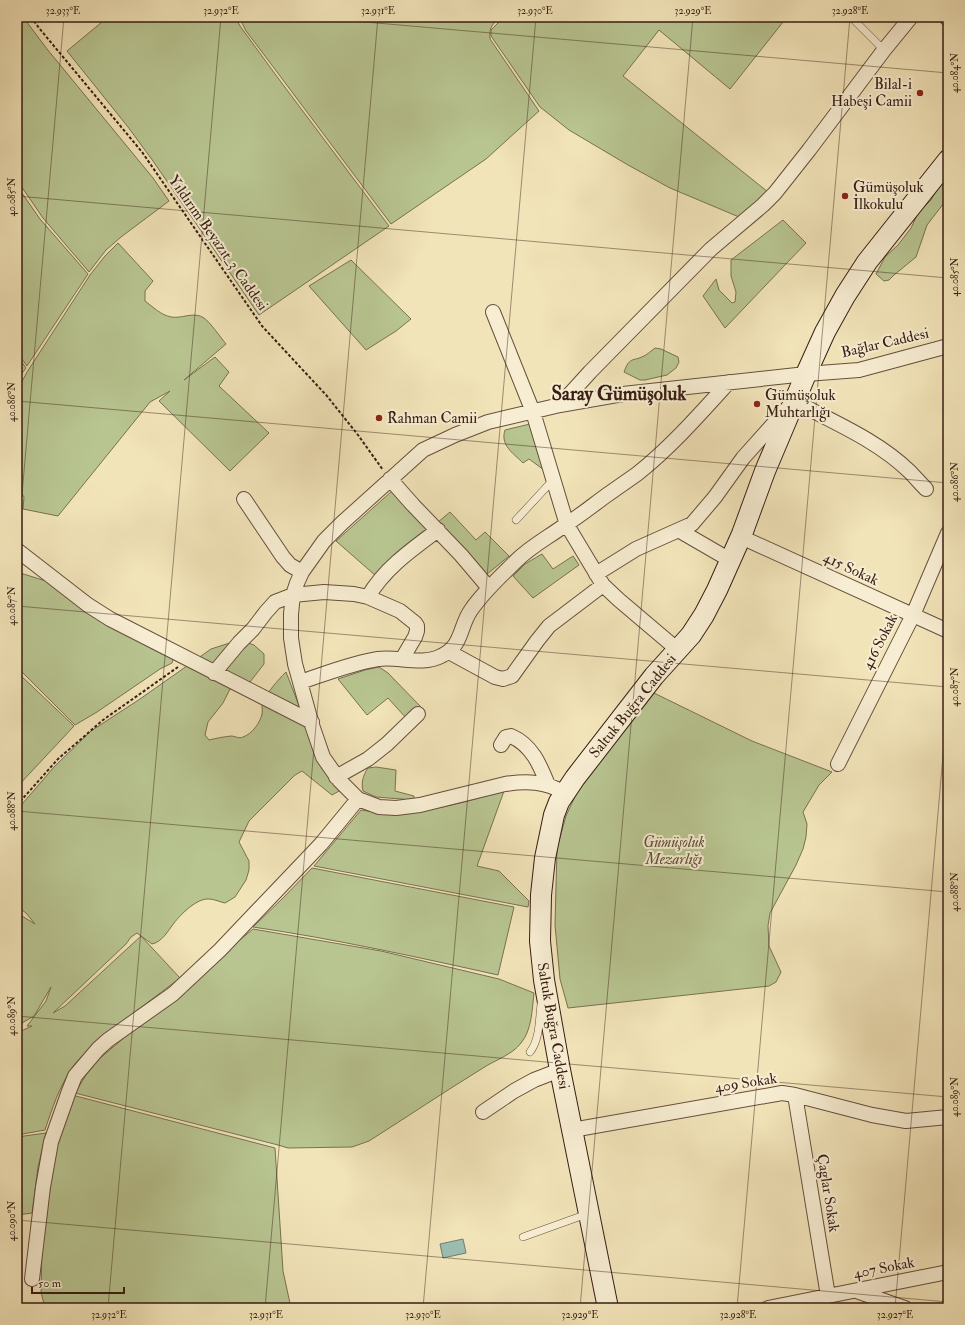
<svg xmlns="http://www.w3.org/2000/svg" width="965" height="1325" font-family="'IM FELL Double Pica',serif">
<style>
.green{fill:#b8c591;stroke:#787152}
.water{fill:#9bbeb1;stroke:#737e72}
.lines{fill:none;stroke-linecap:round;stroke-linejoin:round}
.lane-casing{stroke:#664f3c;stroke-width:8}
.street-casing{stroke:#664f3c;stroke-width:16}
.secondary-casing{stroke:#371d13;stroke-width:22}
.path{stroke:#371d13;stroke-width:2;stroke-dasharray:3 2;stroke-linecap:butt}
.lane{stroke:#f7edd2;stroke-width:7}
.street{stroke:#f7edd2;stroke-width:14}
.secondary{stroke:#f7edd2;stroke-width:20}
.ticks{fill:none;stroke:#371d13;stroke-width:1;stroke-opacity:0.45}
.poi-dot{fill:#8f2418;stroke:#f7edd2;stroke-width:1.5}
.labels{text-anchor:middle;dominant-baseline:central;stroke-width:4;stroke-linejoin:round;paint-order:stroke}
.poi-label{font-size:15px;fill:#371d13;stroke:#f7edd2;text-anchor:start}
.street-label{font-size:15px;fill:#371d13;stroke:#f7edd2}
.park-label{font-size:15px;font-style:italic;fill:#5e4f39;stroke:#f7edd2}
.district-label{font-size:19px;font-weight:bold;fill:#371d13;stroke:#f7edd2}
.neatline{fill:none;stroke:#371d13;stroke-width:1.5}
.ticks-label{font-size:10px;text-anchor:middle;fill:#371d13}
</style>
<rect width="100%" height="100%" fill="#f2e4b9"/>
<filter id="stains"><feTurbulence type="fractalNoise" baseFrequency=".005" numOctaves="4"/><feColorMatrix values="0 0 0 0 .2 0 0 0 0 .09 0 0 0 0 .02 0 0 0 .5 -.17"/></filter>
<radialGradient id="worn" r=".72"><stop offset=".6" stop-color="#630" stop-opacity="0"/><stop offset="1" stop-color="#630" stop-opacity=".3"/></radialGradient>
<path class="green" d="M17,17H23L47,49L153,178L169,201L121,237L106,250L89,272L43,218L17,180Z
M108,17H235L240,26L278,78L389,226L259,315L153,161L128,127L67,51Z
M239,17H500C492,25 489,27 490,39L539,111L486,159L391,224L262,52L246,31Z
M504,17H787L730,89L659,30L623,76L768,192L739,217L670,188L628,165L569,130L540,107L491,36V30Z
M948,179V201L944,203L927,225L916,257L894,275L889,280L884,281L876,274L885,257L898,245L911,228L918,213L931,200L937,189Z
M17,186L40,219L88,274L27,366L17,352Z
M783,220L806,243L725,328L703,296L716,279L719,290L732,303L735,302L736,292L731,276V260Z
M118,243L153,281L145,291V301C153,307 161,315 171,317C182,319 194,311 204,318C210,322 221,338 226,344L184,380L215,357L229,372L219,386L269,433L230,471L159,401L170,391L150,402L58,516L23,509L24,497L17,486V391L27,372L90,275L105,256Z
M351,260L411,319L396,331L366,350L309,286Z
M655,348L661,349L678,357L679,362L676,368L667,375L645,380H640L624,372C630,356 632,362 644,356C648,354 651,351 655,348Z
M17,355L26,368L17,380Z
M530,424L544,470L529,459L523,463C513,453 500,445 505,430Z
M392,491L428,530L376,576L336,541Z
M450,512L476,540L485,532L509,556L486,575L437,523Z
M542,554L553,569L573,556L579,565L533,598L513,576L525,564Z
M17,572L46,581L108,624L127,636L162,649L174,657L172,663L160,669L97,712L75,725L17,667Z
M239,640L254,645L264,654V664L250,682L240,687L230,689L223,703L208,722L205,735L209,740C217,738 223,737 231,736C235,736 239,739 243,737C252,734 260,723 262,714C263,710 261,706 263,702C269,690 277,681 286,672L303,716L341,790L332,795L302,771L295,775L249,821L239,842L249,861V870L246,880L235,897L225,903C220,902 214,899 209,899C197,898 181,914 174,923C168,931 162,942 152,944L137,933L131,937L126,944L53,1013L65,1006L141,936L180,978C155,997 129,1016 104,1036C93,1046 80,1056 72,1068C59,1087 52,1109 45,1130L17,1135V1033L32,1026H27L46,1001L51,987L34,1016L17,1026V910L22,916L35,924L26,913L17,906V810L54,767L91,731L140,699L211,649Z
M379,667L388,673L421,707L407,719L388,698L367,715L338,679L365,670Z
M17,672L74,726L17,787Z
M654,693L752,741L832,772L819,785L803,812L807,824L806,837L803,849L796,865L770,913L768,926L769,946L781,972L776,982L769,986L568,1008L560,979L555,925L557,848L566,816L578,790Z
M376,767L396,770L395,791L414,796V800L376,797L363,791C361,783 363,775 368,768Z
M504,791L477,866L499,871L529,901L528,907L314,866L361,810C412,819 456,804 504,791Z
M312,868L514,907L498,975C417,957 335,939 253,927L283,898Z
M253,929L381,951L499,979L534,993C532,1009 532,1030 521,1043C512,1055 495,1060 483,1068C444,1092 407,1117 369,1141L352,1147L288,1148L278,1145L75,1093L86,1075L99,1059Z
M72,1095L275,1148L283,1271L291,1308H45L41,1292L42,1246L55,1147Z
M46,1133L38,1167L32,1213L17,1215V1137Z"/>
<path class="water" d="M463,1239L466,1253L443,1258L440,1244Z"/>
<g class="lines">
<g class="lane-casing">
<path id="lane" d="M851,17L884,50
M516,520L553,480
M530,1052C540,1039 539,1020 541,1004
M523,1237L587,1214"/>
</g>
<g class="street-casing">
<path id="street" d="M946,17L948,19
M493,312L533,412L567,525L603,585L619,600L678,650
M560,405L590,372L711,249L763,205L775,193L809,150L884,50L911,17
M390,479L413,505L461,555L489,588
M244,499L283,557L290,565L302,572
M680,531L730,560
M741,537L948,631
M17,550L88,605L110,619L312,722
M596,574L636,549L692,524L715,497L743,458L794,401C833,422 877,440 909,471C915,477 920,483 926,489
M368,597C384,569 411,550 438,530
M449,652L495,677L503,679L512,676L537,641L549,626L603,585
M214,673L239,643L253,629L266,612L275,602L293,595L324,592L354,594L368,597L400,611L415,623L417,626V631L415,637L402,659
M300,682C325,674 352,663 378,659C398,656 422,666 441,656C463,646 459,627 471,610C484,591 501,576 516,561C531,546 549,537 565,525C580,516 593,505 607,495C617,488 627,481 637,474C671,447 700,414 729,382
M501,745L506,737L511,736C532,745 540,765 548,785
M838,764L913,615L948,533
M336,777L368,759L387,744L418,714
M564,793C546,781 526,781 505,784L420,805L396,808L379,807L358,799L339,780L323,757L312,725L295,664L291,638V614L293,595L297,583L302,572L324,541L342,523L423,450L455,435L488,422L560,405L623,394L806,374L859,370L948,346
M795,1095L828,1296
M483,1112L514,1091L534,1080L560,1070
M572,1130L782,1093L795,1095L872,1115L906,1121L948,1117
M32,1279L43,1187L51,1142L69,1091L75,1076L98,1049L108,1040L173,994L220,950L321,844L358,799
M856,1291L905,1308
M768,1308L948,1272"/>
</g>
<g class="secondary-casing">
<path id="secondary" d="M608,1308L560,1070L544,980L540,941L541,895L545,858L554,815L559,802L575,778L654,676L691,635L704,615L717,590L742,534L765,471L806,374L825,332L845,296L867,262L948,160"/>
</g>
<path class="path" d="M31,17L39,28L142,152L262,326L327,396L358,435L383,470
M17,805L58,759L103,720L178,667"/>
<use href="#lane" class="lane"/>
<use href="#street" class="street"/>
<use href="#secondary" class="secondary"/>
</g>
<path class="ticks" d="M308,17L948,73M17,196L948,278M17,401L948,483M17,551L64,17M17,606L948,687M17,811L948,892M17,1016L948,1097M17,1220L948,1302M108,1308L221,17M265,1308L378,17M423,1308L536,17M580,1308L693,17M737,1308L850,17M895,1308L948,698"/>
<g class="poi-dot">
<circle cx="920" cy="93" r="4"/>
<circle cx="845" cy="196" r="4"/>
<circle cx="757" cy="404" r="4"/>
<circle cx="379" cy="418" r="4"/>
</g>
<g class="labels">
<g class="poi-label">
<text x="912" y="84" text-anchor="end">Bilal-i<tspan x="912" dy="17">Habeşi Camii</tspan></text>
<text x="853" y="187">Gümüşoluk<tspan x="853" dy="17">İlkokulu</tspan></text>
<text x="765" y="395">Gümüşoluk<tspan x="765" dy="17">Muhtarlığı</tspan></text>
<text x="387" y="418">Rahman Camii</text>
</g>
<g class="street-label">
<text transform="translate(218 243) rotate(55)">Yıldırım Beyazıt_3 Caddesi</text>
<text transform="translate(885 343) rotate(-13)">Bağlar Caddesi</text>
<text transform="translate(851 569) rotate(25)">415 Sokak</text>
<text transform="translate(880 642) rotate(-63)">416 Sokak</text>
<text transform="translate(633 706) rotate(-51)">Saltuk Buğra Caddesi</text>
<text transform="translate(553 1026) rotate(80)">Saltuk Buğra Caddesi</text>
<text transform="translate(746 1083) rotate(-9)">409 Sokak</text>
<text transform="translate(828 1193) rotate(81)">Çaglar Sokak</text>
<text transform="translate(884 1268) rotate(-11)">407 Sokak</text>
</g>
<g class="park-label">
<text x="674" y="842">Gümüşoluk<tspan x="674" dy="17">Mezarlığı</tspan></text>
</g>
<g class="district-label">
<text x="619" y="394">Saray Gümüşoluk</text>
</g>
</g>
<rect width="965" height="1325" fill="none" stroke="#f2e4b9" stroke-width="44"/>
<path d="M32 1287v6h92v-6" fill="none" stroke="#371d13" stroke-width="2"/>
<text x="38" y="1287" font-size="12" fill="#371d13" stroke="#f7edd2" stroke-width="3" paint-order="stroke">50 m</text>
<rect x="22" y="22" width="921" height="1281" class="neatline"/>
<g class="ticks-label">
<text x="63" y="14">32.933°E</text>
<text x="221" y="14">32.932°E</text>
<text x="378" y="14">32.931°E</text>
<text x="535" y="14">32.930°E</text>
<text x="693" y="14">32.929°E</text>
<text x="850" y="14">32.928°E</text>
<text transform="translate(954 73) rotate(-90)" y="4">40.084°N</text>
<text transform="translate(11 197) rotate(-90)" y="4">40.085°N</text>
<text transform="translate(954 277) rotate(-90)" y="4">40.085°N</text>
<text transform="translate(11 402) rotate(-90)" y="4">40.086°N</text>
<text transform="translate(954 482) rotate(-90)" y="4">40.086°N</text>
<text transform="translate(11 606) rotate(-90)" y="4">40.087°N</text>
<text transform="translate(954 687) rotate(-90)" y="4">40.087°N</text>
<text transform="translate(11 811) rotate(-90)" y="4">40.088°N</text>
<text transform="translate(954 892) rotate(-90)" y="4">40.088°N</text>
<text transform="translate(11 1016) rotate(-90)" y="4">40.089°N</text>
<text transform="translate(954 1097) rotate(-90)" y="4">40.089°N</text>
<text transform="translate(11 1221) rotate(-90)" y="4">40.090°N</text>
<text x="109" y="1318">32.932°E</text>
<text x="266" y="1318">32.931°E</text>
<text x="423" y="1318">32.930°E</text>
<text x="580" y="1318">32.929°E</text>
<text x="738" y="1318">32.928°E</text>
<text x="895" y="1318">32.927°E</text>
</g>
<rect width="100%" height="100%" filter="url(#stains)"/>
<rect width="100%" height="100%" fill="url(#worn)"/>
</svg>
